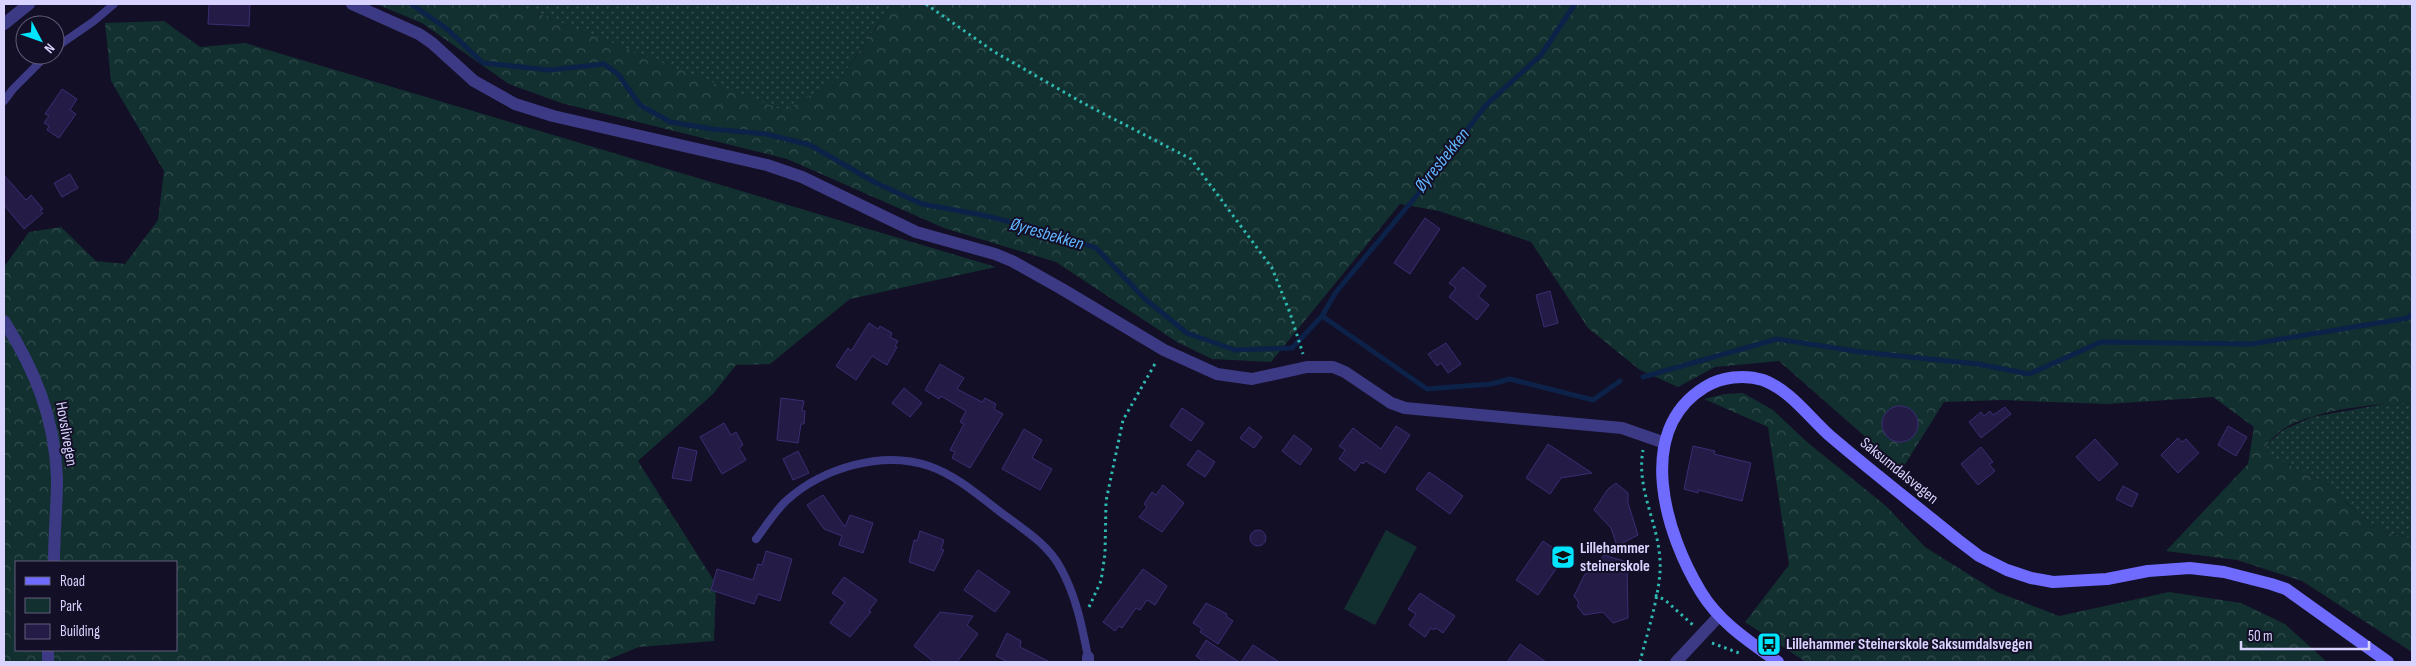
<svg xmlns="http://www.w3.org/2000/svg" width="2416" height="666" font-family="'Sofia Sans Condensed',sans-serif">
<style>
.green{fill:url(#green-dots)}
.forest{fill:url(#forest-crowns);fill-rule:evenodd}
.pitch{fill:#12302f}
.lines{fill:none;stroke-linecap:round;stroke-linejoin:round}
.stream{stroke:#0c2248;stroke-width:5}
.building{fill:#241b47;stroke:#3b2d73}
.path{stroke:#2fb8b0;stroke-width:3;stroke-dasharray:2.5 4;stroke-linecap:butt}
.service{stroke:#3d3a85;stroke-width:8}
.minor{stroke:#3d3a85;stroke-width:12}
.secondary{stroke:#6f6bff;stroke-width:12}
.labels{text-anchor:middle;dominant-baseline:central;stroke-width:4;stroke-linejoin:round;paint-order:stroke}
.street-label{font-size:16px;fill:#d9d4ff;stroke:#130f26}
.poi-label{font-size:16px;font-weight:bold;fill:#d9d4ff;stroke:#130f26;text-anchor:start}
.water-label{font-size:18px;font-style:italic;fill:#62b6ff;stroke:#130f26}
</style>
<defs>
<pattern id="green-dots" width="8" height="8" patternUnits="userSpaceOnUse" patternTransform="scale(1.25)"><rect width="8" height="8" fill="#12302f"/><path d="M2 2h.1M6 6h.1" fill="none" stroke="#344d4e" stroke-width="1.8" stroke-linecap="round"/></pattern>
<pattern id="forest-crowns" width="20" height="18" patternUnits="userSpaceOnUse" patternTransform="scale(1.25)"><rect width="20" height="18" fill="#12302f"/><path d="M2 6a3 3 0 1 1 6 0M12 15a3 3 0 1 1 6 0" fill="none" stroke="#344d4e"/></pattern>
</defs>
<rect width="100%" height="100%" fill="#130f26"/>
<path class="green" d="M514,4H892L842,76L785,112Z
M2390,403H2412V539L2389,533L2372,524L2343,500L2331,486L2270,456L2266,445L2283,430L2312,417Z"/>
<path class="forest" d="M376,4H514L785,111L842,76L892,4H2412V403C2376,403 2314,410 2283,429C2277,433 2271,440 2266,445L2271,456L2331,486L2343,500L2372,524L2389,533L2412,539V652L2302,581L2237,560L2166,551L2248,464L2254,427L2213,397L2107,404L2002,400L1944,402L1902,469L1779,361L1715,367L1678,387L1640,370L1588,328L1531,242L1439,211L1400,204L1271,362L1212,359L1177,342L1056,262L944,228L787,159L561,103L509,84L422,23Z
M164,21L200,47L245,43L996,267L850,299L770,364L736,365L713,394L638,461L716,584L714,641L639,647L607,660V662H4V267L29,232L61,227L96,261L125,264L158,220L164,171L111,81L105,23ZM16,562H176V650H16Z
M1743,393L1773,410L1807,442L1886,506L1925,547L1997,592L2059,616L2169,592L2241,603L2285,624L2327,662H1806L1745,622L1789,565L1768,427L1704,399L1725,394Z"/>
<path class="pitch" d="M1386,530L1417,547L1375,625L1344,609Z"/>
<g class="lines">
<path class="stream" d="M411,4L447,29L483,63L550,70L604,64L618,74L640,105L670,122L712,129L766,134L810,145L876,183L922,204L982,215L1044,230L1096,248L1145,299L1187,333L1235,350L1292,348L1322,316L1336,292L1418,194L1486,105L1541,55L1575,4
M1322,316L1427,389L1491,384L1510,379L1593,400L1620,381
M1643,377L1777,339L1861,352L1978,364L2029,374L2101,342L2251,344L2408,318L2412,314"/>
</g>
<path class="building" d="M209,4H250L249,26L208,24Z
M62,89L77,99L70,110L76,114L59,138L47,130L49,126L44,123L49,116L45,114Z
M70,174L78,188L62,197L54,183Z
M4,175L26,200L31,195L43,209L40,210L43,213L24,229L4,205Z
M1425,218L1440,229L1410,274L1394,263Z
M1463,267L1486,286L1478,296L1489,305L1477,320L1449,297L1456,288L1449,283Z
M1550,291L1558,323L1544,327L1536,295Z
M869,323L878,329L880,326L892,333L890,337L898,341L895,346L897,347L887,365L872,356L856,380L836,366L848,348L851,351Z
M1446,343L1461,364L1448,373L1441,363L1437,366L1428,354Z
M940,364L964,378L957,389L982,402L985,398L996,404L994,409L1003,414L970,468L952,458L955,452L950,450L964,424L960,422L966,411L941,396L939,399L925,390Z
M904,388L922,403L910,417L892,403Z
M781,398L804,401L802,411H805L804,424H801L798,443L777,440Z
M1882 424a18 18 0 1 1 36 0a18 18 0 1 1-36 0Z
M2005,407L2011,414L1981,438L1969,422L1981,412L1984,416L1990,411L1993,415Z
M1182,408L1204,423L1191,441L1170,426Z
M724,423L731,435L736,432L743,445L739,448L746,460L722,474L700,437Z
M1396,426L1410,435L1385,473L1366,461L1363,464L1361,462L1355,471L1339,459L1345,450L1339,446L1353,428L1381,449Z
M2228,426L2247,437L2236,456L2218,445Z
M1249,427L1262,437L1254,448L1240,438Z
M1024,429L1042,440L1032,458L1052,469L1040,490L1002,469Z
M1294,435L1312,449L1300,465L1282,451Z
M2178,438L2182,442L2186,439L2199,453L2178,473L2161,455Z
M2095,439L2118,464L2099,481L2076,457Z
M1548,444L1592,473L1561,478L1550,494L1526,478Z
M1693,446L1715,451L1714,454L1751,463L1742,501L1698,490V493L1684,489Z
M679,447L697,451L691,481L672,478Z
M1981,447L1993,462L1989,464L1995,471L1978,485L1961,464Z
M1198,450L1215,462L1205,477L1187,465Z
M798,451L809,473L793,480L783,459Z
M1429,472L1463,496L1450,514L1416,489Z
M1616,483L1628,493V503L1638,535L1617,546L1611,528L1594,510L1608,489Z
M1163,485L1184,503L1162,532L1139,517L1147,507L1144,504L1152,492L1156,495Z
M2123,486L2138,494L2132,507L2116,499Z
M823,495L845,527L850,515L873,523L863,553L839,545L842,536L824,529L807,505Z
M1250 538a8 8 0 1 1 16 0a8 8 0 1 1-16 0Z
M920,531L944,540L941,549L944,550L934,571L909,562L914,540L917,541Z
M1543,541L1565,556L1538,595L1516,580Z
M766,551L792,559L780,601L758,594L754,604L711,590L717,569L753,580L758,564L762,565Z
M1604,555L1627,562L1628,618L1613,623L1603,612L1584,615L1577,606L1579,603L1574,596L1585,574L1592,571Z
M1143,569L1167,586L1155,605L1147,600L1140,610L1136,608L1122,628L1119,626L1115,631L1103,622Z
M978,570L1010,592L995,612L964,590Z
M844,577L877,600L869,611L871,612L850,637L830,623L845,602L832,593Z
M1420,593L1455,616L1443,633L1436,628L1434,630L1431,628L1425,637L1409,625L1416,614L1408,609Z
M1206,603L1227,614L1226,616L1233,621L1218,644L1200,632L1202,629L1193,623Z
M940,612L973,616L967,625L978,634L957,662H934L914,646Z
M1007,633L1021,641L1020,647L1050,662H1008L996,656Z
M1206,640L1239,662H1204L1196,656Z
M1520,644L1546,662H1507Z
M1253,645L1279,662H1241Z"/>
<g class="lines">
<path class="path" d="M926,4L993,51L1083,103L1191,159L1272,268L1290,313L1303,354
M1655,595L1665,600L1693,625
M1089,607L1101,581L1105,554L1106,501L1123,420L1156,362
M1712,643L1739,653
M1640,662C1647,633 1662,589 1660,560C1658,522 1636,489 1643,450"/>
<path class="service" d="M55,48L94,21L114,4
M4,101L13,89L47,55
M756,539C766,526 775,511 787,500C823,468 882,450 929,466C955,475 977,494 999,511C1020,527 1047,543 1060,567C1076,595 1082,626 1088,657"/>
<path class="minor" d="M352,4L419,34L432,43L474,81L515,104L553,116L767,165L802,177L916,232L995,254L1012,261L1062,289L1164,350L1217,374L1252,379L1307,367H1333L1345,372L1391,403L1405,408L1622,428L1665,443
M4,24L29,4
M4,321C35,370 55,419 57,478C57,506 54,534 54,562
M1088,657V662
M48,662V650
M1676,662L1719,616"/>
<path class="secondary" d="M1778,662C1750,642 1719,622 1701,592C1666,535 1633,431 1705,387C1721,377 1744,374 1763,380C1790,390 1809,417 1829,435C1871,471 1915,505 1958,540L1979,556L2007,570L2031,578L2053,582L2107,579L2148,571L2190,568L2224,572L2271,584L2286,589L2388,662"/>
</g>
<defs>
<g id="school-square" transform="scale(1.25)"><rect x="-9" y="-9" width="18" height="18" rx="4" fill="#00e5ff" stroke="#130f26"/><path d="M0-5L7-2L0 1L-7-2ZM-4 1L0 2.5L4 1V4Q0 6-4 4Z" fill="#111"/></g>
<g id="bus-square" transform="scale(1.25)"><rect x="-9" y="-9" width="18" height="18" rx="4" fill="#00e5ff" stroke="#130f26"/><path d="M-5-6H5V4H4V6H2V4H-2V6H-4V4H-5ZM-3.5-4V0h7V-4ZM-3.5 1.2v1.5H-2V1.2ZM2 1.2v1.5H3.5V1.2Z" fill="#111"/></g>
</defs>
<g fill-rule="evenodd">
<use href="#school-square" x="1563" y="557"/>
<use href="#bus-square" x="1769" y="644"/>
</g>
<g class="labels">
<g class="street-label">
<text transform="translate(66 434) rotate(80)">Hovslivegen</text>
<text transform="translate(1899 471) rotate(39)">Saksumdalsvegen</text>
</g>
<g class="poi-label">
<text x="1580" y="548">Lillehammer<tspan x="1580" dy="18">steinerskole</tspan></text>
<text x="1786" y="644">Lillehammer Steinerskole Saksumdalsvegen</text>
</g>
<g class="water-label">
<text transform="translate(1442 160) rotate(-51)">Øyresbekken</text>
<text transform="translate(1047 234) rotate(16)">Øyresbekken</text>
</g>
</g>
<rect width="2416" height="666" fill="none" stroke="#d9d4ff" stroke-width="10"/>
<rect x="15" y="561" width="162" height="90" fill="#130f26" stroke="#625e7d"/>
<rect x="25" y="577" width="25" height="8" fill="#6f6bff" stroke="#625e7d"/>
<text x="60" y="586" font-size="15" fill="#d9d4ff">Road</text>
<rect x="25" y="598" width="25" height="15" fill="#12302f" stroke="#625e7d"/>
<text x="60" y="611" font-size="15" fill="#d9d4ff">Park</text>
<rect x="25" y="624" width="25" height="15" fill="#241b47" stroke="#625e7d"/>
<text x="60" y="636" font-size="15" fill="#d9d4ff">Building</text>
<g transform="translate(40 40) rotate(131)"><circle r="24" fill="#130f26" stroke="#625e7d"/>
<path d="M0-4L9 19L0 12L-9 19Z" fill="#00e5ff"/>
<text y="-8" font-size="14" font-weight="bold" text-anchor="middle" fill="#d9d4ff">N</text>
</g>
<path d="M2241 641v8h128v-8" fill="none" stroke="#d9d4ff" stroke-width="2.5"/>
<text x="2248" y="641" font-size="15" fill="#d9d4ff" stroke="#130f26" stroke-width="4" paint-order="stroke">50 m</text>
</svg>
